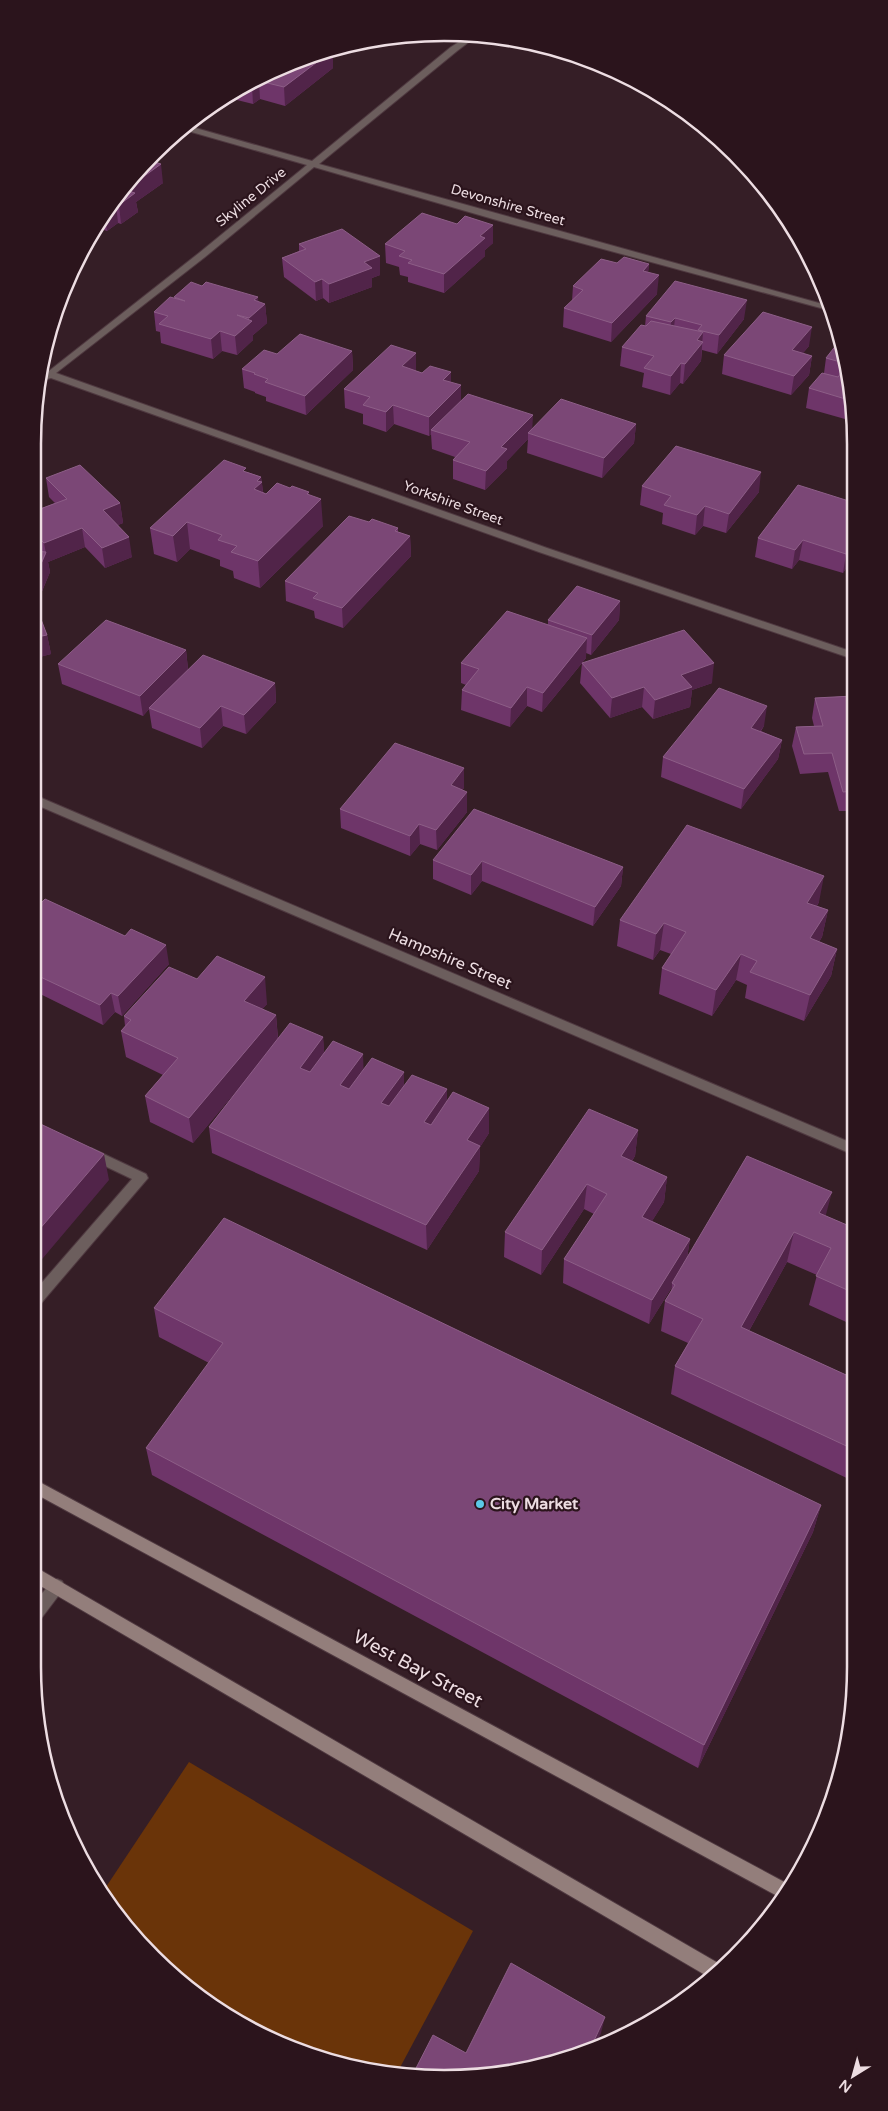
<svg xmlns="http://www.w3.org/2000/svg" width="888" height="2111" font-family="'Varela Round',sans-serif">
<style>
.green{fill:#6a3409}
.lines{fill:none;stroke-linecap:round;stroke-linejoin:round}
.lane-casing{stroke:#4f3940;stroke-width:2}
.street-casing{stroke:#4f3940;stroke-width:2}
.secondary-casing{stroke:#4f3940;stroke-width:2}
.lane{fill:#6c5e5d;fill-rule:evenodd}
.street{fill:#6c5e5d;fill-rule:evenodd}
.secondary{fill:#937e7b;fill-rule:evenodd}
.wall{fill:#6e3569}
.shaded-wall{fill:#512449}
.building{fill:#7b4776;stroke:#8d5e87}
.poi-dot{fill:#5bc8e7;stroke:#2b141c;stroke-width:2}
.labels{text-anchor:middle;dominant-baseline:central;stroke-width:4.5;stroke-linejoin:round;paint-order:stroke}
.far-street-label{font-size:14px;fill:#eddde2;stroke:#2b141c}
.street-label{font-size:16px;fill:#eddde2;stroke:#2b141c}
.poi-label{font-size:16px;font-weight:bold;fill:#eddde2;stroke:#2b141c;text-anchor:start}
.near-street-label{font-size:19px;fill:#eddde2;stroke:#2b141c}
.rim{fill:none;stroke:#eddde2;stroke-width:2.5}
</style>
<rect width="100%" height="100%" fill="#351e26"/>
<path class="green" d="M189,1762L473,1931L396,2075L312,2057L239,2024L134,1938L102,1893Z"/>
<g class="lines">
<g class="lane-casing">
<path id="lane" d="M91,1148L146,1174L148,1178L37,1308L32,1310V1294L132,1179L86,1157L85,1153L86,1149Z
M57,1579L62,1581L65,1586L62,1591L37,1624L32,1626V1606L52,1581Z"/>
</g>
<g class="street-casing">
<path id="street" d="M470,35H478L457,51L319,164L826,305L828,310L500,221L314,167L205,257L56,373L547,548L853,652V659L539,552L51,378L43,380L45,369L49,371L199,253L307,165L181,129L185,125L312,161L451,47Z
M32,794L854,1144V1155L32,803Z"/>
</g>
<g class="secondary-casing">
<path id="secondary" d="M32,1478L788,1884L781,1898L32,1492Z
M32,1566L37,1568L725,1967L712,1979L32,1581Z"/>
</g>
<use href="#lane" class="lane"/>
<use href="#street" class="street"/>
<use href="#secondary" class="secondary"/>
</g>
<path class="wall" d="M333,68L285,106L260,99L253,104L229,98V95L262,75Z
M134,173L163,183L136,202L138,212L121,224L118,223L107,231L95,227Z
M493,243L485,250V256L444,293L408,282V277L400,275L399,267L386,263L385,244Z
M299,244L380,275L372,278V287L329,303L323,298L316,301L284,277L282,258L299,251Z
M617,263L649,264L648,272L657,294L611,342L563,327L564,308L572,301L573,286Z
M174,297L258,302L265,304L267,323L253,335V340L237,355L222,351L213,359L161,343L160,332L156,331L154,312L175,298Z
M646,316L744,319L717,354L702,350L701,361L683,384L680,383L670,395L642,387L644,373L620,366L622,347L645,326Z
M838,344L852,390V421L806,408L809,388L824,373L826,358Z
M809,346L803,353L812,356L809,375L791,395L722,374L724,355Z
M352,351L353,370L306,415L266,401V397L255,393V392L244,388L242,369L277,354Z
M416,371L422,373L451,372V382L461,401L532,429L636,424L634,443L602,478L527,453L528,439L507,461V468L485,490L453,479V460L455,457L432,449L431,434L429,436L394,424L386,432L363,424V414L345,408L344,389Z
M247,472L261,477L263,492L266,494L310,495L323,526L260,588L234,578L233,571L220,566V560L190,549L177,562L154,554L150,528Z
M46,478L120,503L123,523L118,525L132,557L105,568L85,547L48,562L50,572L36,606L47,635L51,654L32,659L37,551L32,547V512L55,503L49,497Z
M798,485L852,559L843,573L799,560L792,569L755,557L758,538Z
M642,486L759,492L726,533L703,526L695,535L662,524L663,513L640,505Z
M369,522L398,528V532L410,536L411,556L343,628L315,618L314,611L286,601L285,581Z
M620,601L619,620L591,655L586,653V658L582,663L712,683L692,690L690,707L653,719L642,707L610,718L580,683L582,663L542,712L527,706L510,727L461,710L462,690L466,685L461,683V663L548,625V620Z
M186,650L188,669L275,683L276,702L246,734L223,726L202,748L152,728L149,709L143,716L62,684L58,664Z
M853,696V811H839L828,772L800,774L792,746L796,727L814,726L812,718L815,698Z
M764,726L761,731L782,740L778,759L741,809L661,777L663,757Z
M464,788L462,790L467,812L437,850L420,844L410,856L341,828L340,809Z
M433,860L623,867L621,886L593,926L482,881L471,895L433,879Z
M819,902L817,906L828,910L822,937L819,942L837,949L831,976L804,1021L745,998L747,985L736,980L712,1016L659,994L662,968L671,954L660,950L653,960L617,946L620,920Z
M32,912L169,964L122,1016L115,1012L103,1025L32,990Z
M197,979L267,1004L262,1009L276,1015L278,1038L323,1037L324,1053L363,1054V1069L404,1086L447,1089V1102L489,1108V1133L480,1147L479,1171L427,1250L212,1153L209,1127L242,1084L193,1143L150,1122L145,1096L163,1075L126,1057L121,1031L125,1026L124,1016Z
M638,1130L635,1156L632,1161L667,1177L664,1202L652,1221L690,1239L687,1258L826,1216L854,1228L855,1326L809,1305L817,1275L787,1262L749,1331L855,1379V1482L671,1394L675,1366L688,1343L661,1331L665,1301L671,1291L672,1287L649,1324L563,1283L564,1259L594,1214L584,1209L541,1275L504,1257L505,1232Z
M154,1308L821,1505L813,1532L698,1768L152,1475L146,1448L209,1363L159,1337Z"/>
<path class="shaded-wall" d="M333,50V68L285,106L284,87Z
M259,81L260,99L253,104L252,86Z
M161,164L163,183L136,202L138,212L121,224L119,205L125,190Z
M116,204L118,223L107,231L105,215L108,210Z
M493,225V243L485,250V256L444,293V274L480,236Z
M95,229L96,241L84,246L87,238Z
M380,256V275L372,278V287L329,303V284L364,262Z
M649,264L647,283L643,271Z
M659,275L657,294L611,342L612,323Z
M322,279L323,298L316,301L315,282Z
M258,297L259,309L265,304L267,323L253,335V340L237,355L235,336L249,323V318L254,300Z
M747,300L744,319L717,354L719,335Z
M675,318L673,337L669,341L671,322Z
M812,327L809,346L789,369L792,350Z
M220,331L222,351L213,359L211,339Z
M703,332L701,361L683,384L685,364L697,340Z
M352,351L353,370L306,415L305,396Z
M416,353V372L402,366Z
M812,356L809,375L791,395L794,376Z
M681,363L680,383L670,395L671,376Z
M451,372V391L443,380Z
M461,385V405L431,430V434L429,436V417Z
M393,405L394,424L386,432V412Z
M533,415L532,434L528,433V439L507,461V468L485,490L486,471L501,447Z
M636,424L634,443L602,478L604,458Z
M761,472L759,492L726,533L729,514Z
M261,477V483L262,482L264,509L254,489L257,481Z
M309,492L310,510L321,499L323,526L260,588L258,561Z
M120,503L123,523L106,530L103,510Z
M705,506L703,526L695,535L697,515Z
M187,522L190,549L177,562L173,536Z
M82,528L85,547L48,562L50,572L34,610L32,603V585L46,554L44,543Z
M410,536L411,556L343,628L342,608Z
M129,537L132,557L105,568L102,548Z
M803,540L799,560L792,569L795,550Z
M852,545V559L843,573L846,554Z
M620,601L619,620L591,655L592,635Z
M47,635L51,654L32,659V638Z
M587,638L586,658L542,712L543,693Z
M186,650L188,670L149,708V709L143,716L140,696Z
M714,663L712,683L692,690L690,707L653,719L655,700L681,675Z
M275,683L276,702L246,734L244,715Z
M527,687V706L510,727L511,708Z
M644,687L642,707L610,718L612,698Z
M221,706L223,726L202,748L200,728Z
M767,706L764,726L748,747L751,728Z
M782,740L778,759L741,809L744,789Z
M464,768V788L451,805V785Z
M467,792V812L437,850L436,830Z
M419,824L420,844L410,856V836Z
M482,861V881L471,895V875Z
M623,867L621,886L593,926L595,907Z
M824,876L819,902L802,929L807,903Z
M828,910L822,937L805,965L810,938Z
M664,923L660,950L653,960L656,934Z
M166,945L169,964L122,1016L118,996Z
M837,949L831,976L804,1021L810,995Z
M741,954L736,980L712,1016L716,990Z
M265,977L267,1004L247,1027L244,1001Z
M111,993L115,1012L103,1025L100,1005Z
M276,1015L278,1041L193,1143L189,1118Z
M323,1037L325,1063L302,1094L300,1068Z
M363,1054L364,1080L341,1111L340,1085Z
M404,1072V1098L382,1129L381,1103Z
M447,1089V1115L424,1148V1122Z
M489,1108V1133L480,1147L479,1171L427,1250L426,1225L467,1140Z
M638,1130L635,1156L618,1181L621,1156Z
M104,1154L109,1180L32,1271V1238Z
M667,1177L664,1202L639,1242L642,1217Z
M587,1184L584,1209L541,1275L542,1250Z
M832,1192L824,1222L819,1213Z
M794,1232L787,1262L735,1356L741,1327Z
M690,1239L686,1264L672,1283V1287L649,1324L652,1300Z
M821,1505L813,1532L698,1768L704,1745Z
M605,2017L601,2033L597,2043L592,2045Z"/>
<path class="building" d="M329,50H333L284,87L259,81L252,86L247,84L262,75Z
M148,160L161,164L125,190L135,193L119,205L116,204L108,210L134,173Z
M422,213L457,224L465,216L493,225L480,236L485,238L444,274L408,263L412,260L399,256L405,251L385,244Z
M342,229L380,256L364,262L372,268L329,284L322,279L315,282L282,258L306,249L299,244Z
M624,257L649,264L643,271L659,275L612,323L564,308L583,290L573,286L601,259L617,263Z
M675,281L747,300L719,335L698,330L702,325L675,318L671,322L646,316Z
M191,282L202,286L206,282L258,297L254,300L265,304L249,318L237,315L252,321L235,336L220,331L211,339L159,324L168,316L154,312L170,297L185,301L174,297Z
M763,312L812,327L792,350L812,356L794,376L724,355Z
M651,321L703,332L697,340L703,342L685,364L681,363L671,376L644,368L654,356L622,347L641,325L646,326Z
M300,334L352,351L305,396L265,382L268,379L254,374L255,373L242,369L264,350L277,354Z
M837,344H838L844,363L826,358Z
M391,345L416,353L402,366L422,373L430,366L451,372L443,380L461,385L429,417L393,405L386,412L363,405L370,397L344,389Z
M845,368L852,390V401L809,388L822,373L838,377Z
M468,394L533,415L501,447L507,449L486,471L453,460L470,442L431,430Z
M561,399L636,424L604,458L528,433Z
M676,446L761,472L729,514L705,506L697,515L664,505L671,496L642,486Z
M224,460L246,468L243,471L261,477L257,481L262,482L254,489L266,494L277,483L290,488L292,486L309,492L307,494L321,499L258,561L231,552L237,546L218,540L222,535L187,522L173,536L150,528Z
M80,465L120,503L103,510L129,537L102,548L82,528L44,543L32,531V512L67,499L46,478Z
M798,485L852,502V545L846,554L803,540L795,550L758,538Z
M349,516L369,522L372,519L398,528L395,531L410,536L342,608L313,598L318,593L285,581Z
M32,551L46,552L32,585Z
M577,586L620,601L592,635L548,620Z
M32,601H34L47,635L32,638Z
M507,611L587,638L543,693L527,687L511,708L462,690L479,669L461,663Z
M106,620L186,650L140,696L58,664Z
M684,630L714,663L681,675L692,687L655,700L644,687L612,698L582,663Z
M203,655L275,683L244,715L221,706L200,728L149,708Z
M719,688L767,706L751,728L782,740L744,789L663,757Z
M853,696V791L843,792L832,753L804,754L796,727L823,726L815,698Z
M395,743L464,768L451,785L467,792L436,830L419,824L410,836L340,809Z
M474,809L623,867L595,907L482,861L471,875L433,860Z
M687,825L824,876L807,903L828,910L810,938L837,949L810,995L750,972L757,961L741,954L716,990L662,968L686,932L664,923L656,934L620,920Z
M45,899L125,936L131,929L166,945L118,996L111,993L100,1005L32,973V964L38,958L32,956V912Z
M217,956L265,977L244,1001L276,1015L189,1118L145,1096L178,1058L121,1031L131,1020L124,1016L169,967L197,979Z
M290,1023L323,1037L300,1068L310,1072L333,1041L363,1054L340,1085L349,1089L372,1058L404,1072L381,1103L389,1106L412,1075L447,1089L424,1122L431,1125L453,1092L489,1108L467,1140L480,1146L426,1225L209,1127Z
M589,1109L638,1130L621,1156L667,1177L642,1217L690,1239L652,1300L564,1259L607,1194L587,1184L542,1250L505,1232Z
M32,1120L104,1154L32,1238Z
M747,1156L832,1192L819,1213L854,1228V1293L816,1276L831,1248L794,1232L741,1327L855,1379V1450L675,1366L703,1319L665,1301L675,1285L672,1283Z
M224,1218L821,1505L704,1745L146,1448L223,1343L154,1308Z
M511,1963L605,2017L592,2045L525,2071L413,2074L433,2035L466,2053Z"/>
<circle class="poi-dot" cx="480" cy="1504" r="5"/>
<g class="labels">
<g class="far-street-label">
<text transform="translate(251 197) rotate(-39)">Skyline Drive</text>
<text transform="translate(508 205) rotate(16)">Devonshire Street</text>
<text transform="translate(453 503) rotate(20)">Yorkshire Street</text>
</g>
<g class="street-label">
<text transform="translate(450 959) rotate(23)">Hampshire Street</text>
</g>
<g class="poi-label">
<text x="490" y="1504">City Market</text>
</g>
<g class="near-street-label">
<text transform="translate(418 1669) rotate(28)">West Bay Street</text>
</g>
</g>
<path d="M0 0H888V2111H0ZM444 41H444A403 403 0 0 1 847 444V1667A403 403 0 0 1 444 2070H444A403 403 0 0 1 41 1667V444A403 403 0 0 1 444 41Z" fill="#2b141c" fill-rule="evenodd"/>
<path class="rim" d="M444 41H444A403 403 0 0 1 847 444V1667A403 403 0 0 1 444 2070H444A403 403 0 0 1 41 1667V444A403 403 0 0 1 444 41Z"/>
<g transform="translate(853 2076) rotate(217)" stroke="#2b141c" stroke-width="4" paint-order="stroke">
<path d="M0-4L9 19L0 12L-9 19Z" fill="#eddde2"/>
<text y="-8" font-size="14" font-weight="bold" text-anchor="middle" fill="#eddde2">N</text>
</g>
</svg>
